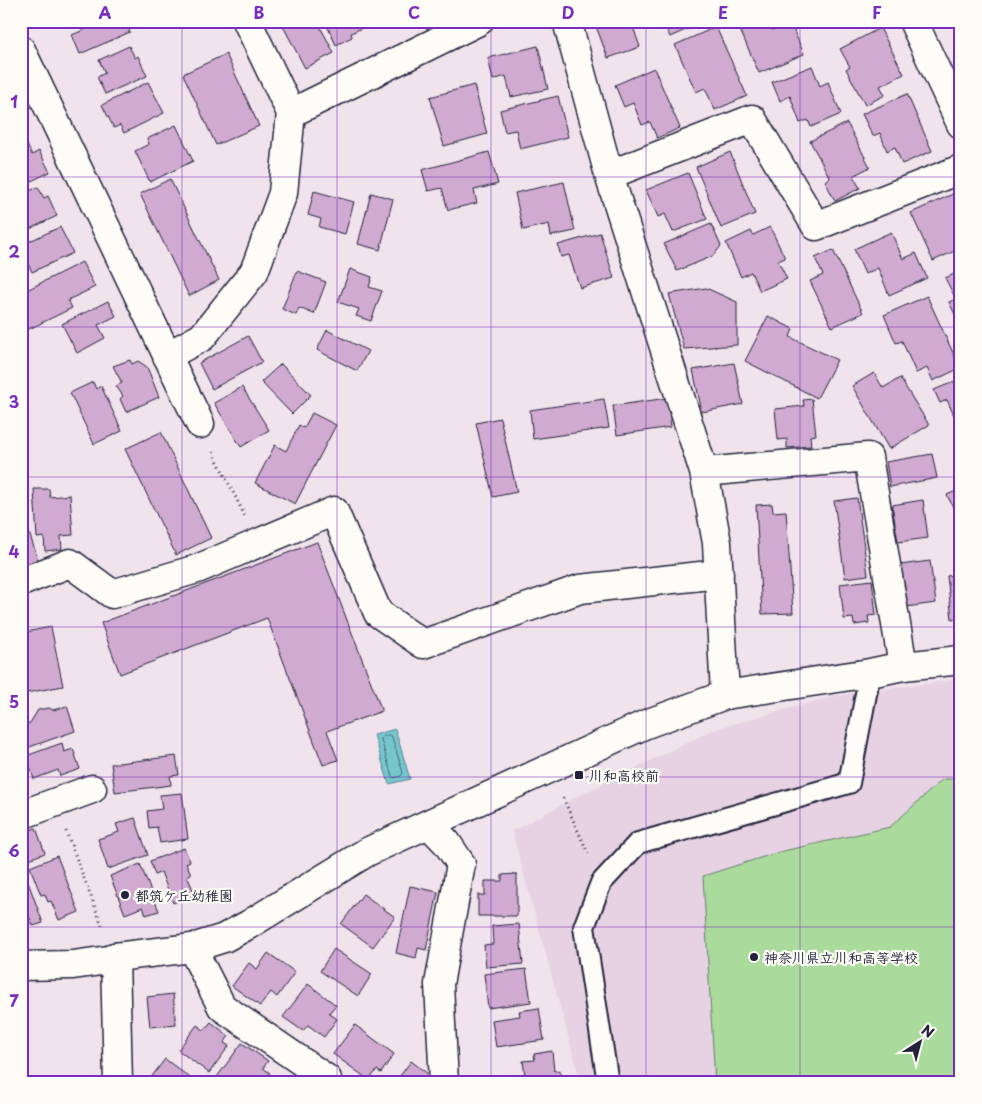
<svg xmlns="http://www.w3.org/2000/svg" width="982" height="1104" font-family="'Playpen Sans','Klee One',sans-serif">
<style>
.built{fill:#e7d2e4}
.green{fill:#aadb9c;stroke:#667e6c}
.water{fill:#76c7cd;stroke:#548593}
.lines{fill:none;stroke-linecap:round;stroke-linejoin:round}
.shore{stroke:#446475;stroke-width:1}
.building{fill:#d1aad1;stroke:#22223b}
.service-casing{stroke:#22223b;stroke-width:24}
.minor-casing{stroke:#22223b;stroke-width:31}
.tertiary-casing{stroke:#22223b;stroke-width:31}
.path{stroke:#22223b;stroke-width:3;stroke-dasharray:1 4;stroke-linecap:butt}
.service{stroke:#fdfcf7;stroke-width:20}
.minor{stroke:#fdfcf7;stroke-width:28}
.tertiary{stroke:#fdfcf7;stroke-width:28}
.grid{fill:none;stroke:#7b2cbf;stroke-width:1;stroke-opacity:0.55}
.poi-dot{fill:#22223b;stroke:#fdfcf7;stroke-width:2}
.labels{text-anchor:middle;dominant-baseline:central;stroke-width:4.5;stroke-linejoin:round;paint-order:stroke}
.poi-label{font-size:14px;font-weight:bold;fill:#22223b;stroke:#fdfcf7;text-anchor:start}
.neatline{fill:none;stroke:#7b2cbf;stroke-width:2}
.grid-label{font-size:16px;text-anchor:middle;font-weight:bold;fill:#7b2cbf}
</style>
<rect width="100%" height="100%" fill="#f0e3ec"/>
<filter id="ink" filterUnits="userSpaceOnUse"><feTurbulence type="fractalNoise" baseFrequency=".02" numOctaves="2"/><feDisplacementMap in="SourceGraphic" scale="10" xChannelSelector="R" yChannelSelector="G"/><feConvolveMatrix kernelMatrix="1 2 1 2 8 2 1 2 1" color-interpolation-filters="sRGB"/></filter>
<g filter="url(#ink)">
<path class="built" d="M961,679V1083H581L512,831L580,795L715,729L834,696Z"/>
<path class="green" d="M943,779H961V1083H715L703,876L779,852L890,827Z"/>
<path class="water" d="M395,729L410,779L389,784L374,735Z"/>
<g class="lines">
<path class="shore" d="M389,735L392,737L403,773L401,776L394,778L392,776L381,740L382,737Z"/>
</g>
<path class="building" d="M82,21H125L130,32L80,54L72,35L86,29Z
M288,21H317L334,53L305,68L282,24Z
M325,21H363L366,26L351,33L352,37L336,45Z
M594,21H631L640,47L608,58Z
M663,21H705L670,37Z
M736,21H768L772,30L790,22L804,54L759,73Z
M716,27L747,96L715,110L705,88L696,92L675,45Z
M880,28L904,74L880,86L885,95L865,105L846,69L850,67L840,49Z
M129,46L135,58L138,56L147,76L105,94L97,77L105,73L99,60Z
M538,46L548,89L511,97L506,76L493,80L488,58Z
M226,54L259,126L216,145L183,74Z
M812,66L820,86L828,82L841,114L811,127L808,120L800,123L790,96L780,101L772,82Z
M654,68L680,128L657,138L650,122L642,125L633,103L624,107L615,85Z
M148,82L164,113L124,133L120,125L114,128L102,105Z
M474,85L487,134L444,146L430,97Z
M907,94L932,151L902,164L895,147L887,151L880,133L873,136L862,114Z
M558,96L568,137L520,149L516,130L505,132L500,110Z
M847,123L870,167L853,176L860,188L835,201L825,181L830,178L810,141Z
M176,125L193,161L150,182L135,151L149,144L147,139Z
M25,141L32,155L39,151L50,172L21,186V143Z
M489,152L498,184L474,190L477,203L448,210L442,188L428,191L422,170Z
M730,152L755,214L721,228L696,167Z
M688,173L707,219L673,232L665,214L658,217L646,190Z
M170,179L219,280L189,296L140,194Z
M564,182L575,231L551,236L549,224L523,230L515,193Z
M38,187L44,198L48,196L57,216L21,233V195Z
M314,191L354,202L345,234L319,227L321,219L308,215Z
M371,193L393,199L380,250L358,244Z
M955,193L961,206V248L933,261L911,213Z
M711,224L721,246L713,256L677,271L664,244Z
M60,227L73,253L32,272L21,249V245Z
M770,227L785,258L778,261L787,279L760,291L751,272L741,277L726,243L751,231L753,235Z
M891,232L903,259L916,253L927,278L889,295L878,268L865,274L854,249Z
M600,233L614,278L580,288L569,255L561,257L558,245Z
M833,250L863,313L832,327L810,281L823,275L815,258Z
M82,262L95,287L68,300L72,308L21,333V293Z
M350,269L372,277L369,287L382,291L371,321L356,316L359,309L338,302Z
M297,271L326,282L314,314L299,308L296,315L282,309Z
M961,271V327L949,302L956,299L945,278Z
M706,288L737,302V345L684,349L669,294Z
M927,296L960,368L933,381L927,368L916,373L902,341L896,343L884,315Z
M108,301L116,316L98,325L105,338L77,353L62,324Z
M768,316L793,329L790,337L837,360L817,398L745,361Z
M327,330L368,351L357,371L317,350Z
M248,336L262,362L212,389L199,363Z
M130,360L132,364L138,361L147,367L159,397L126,412L120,399L123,396L116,386L122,383L113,366Z
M734,363L743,404L702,412L693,370Z
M281,364L311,395L292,414L261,382Z
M874,373L883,388L900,378L929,425L889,449L852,386Z
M961,379V431L947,400L940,403L934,390Z
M93,382L96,389L101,386L122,431L94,444L70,393Z
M242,387L269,430L241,447L214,403Z
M667,398L671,427L617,435L613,406Z
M604,399L609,428L533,439L530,410Z
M812,399L816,435L810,436L811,446L787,448V439L778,440L775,409L804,406L803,400Z
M312,413L336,425L295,504L255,483L275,445L286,451L299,425L304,428Z
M500,418L517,492L493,497L476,423Z
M161,432L211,538L176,555L125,449Z
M932,454L937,478L890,487L886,462Z
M34,489H49L50,497L70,495L73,535L61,536L62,549L45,551L44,537L37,538Z
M961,489V516L958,517L947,495Z
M857,498L868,575L845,578L834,501Z
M923,500L928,538L898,542L892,505Z
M772,504L773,512L786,511L793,613L762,614L756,505Z
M24,517L39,563L21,570V518Z
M317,542L382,711L327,731L338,760L323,765L267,618L120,674L101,623Z
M930,561L936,603L906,607L900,565Z
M961,574V618L952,619L947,576Z
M872,580L876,615L868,616L869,623L854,625L853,618L844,619L840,584Z
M51,627L63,686L21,694V633Z
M67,706L75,731L21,750V725L30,723L38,710L49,708L53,710Z
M62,743L64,752L73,749L80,769L60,776L58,770L34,779L26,756Z
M176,756L179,775L170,776L171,785L115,792L111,764Z
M182,793L188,839L160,843L157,827L149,828L147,811L162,809L160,795Z
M135,818L148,855L108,869L98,839L119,832L116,824Z
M36,828L45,853L21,862V833Z
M184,848L190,861L186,863L191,874L187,876L195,894L173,903L161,872L155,875L150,861Z
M57,856L79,912L59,920L51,901L48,902L45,894L41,895L30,867Z
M140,864L159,911L146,915L143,907L125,914L110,876Z
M24,871L43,923L33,926L30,918L21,921V872Z
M517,874V916H478V895H485V881H502V875Z
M410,886L438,892L426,950L418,948L416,958L396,953Z
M363,894L395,917L373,947L341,924Z
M519,924L523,964L486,967L484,945L493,944L492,926Z
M334,949L372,974L358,996L320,971Z
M268,953L295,972L277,997L271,992L260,1006L232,986L249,963L257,969Z
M526,969L531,1002L488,1008L484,974Z
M308,984L336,1005L329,1013L337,1019L324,1037L308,1025L303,1031L283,1017Z
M173,994L176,1024L150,1027L147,997Z
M539,1008L544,1040L496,1047L492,1020L520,1016L519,1011Z
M211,1022L229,1036L224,1043L229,1046L209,1073L178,1050L197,1025L204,1030Z
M355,1025L394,1054L381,1073L377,1070L369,1080L333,1054Z
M242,1043L268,1061L263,1068L270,1073L263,1083H226L217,1077Z
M552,1051L554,1071L560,1070L561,1083H526L523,1061L535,1060L534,1054Z
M165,1059L197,1083H147Z
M411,1061L428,1074L421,1083H395Z"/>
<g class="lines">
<g class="service-casing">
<path id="service" d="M608,1083L584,927L601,883L638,843L849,783L870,673"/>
</g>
<g class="minor-casing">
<path id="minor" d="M567,21L609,175L704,472L717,543L725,695
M21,50L200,424
M291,113L479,21
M609,175L752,119L816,226L961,169
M167,356L202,337L254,272L283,193L291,113L247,21
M704,472L868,457L903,666
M21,582L70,563L112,594L197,569L334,511L378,613L423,644L580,589L719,574
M21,815L92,789
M429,824L447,843L461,864L439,984L444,1083
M192,948L222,1007L327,1079
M115,957L118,1083"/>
</g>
<g class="tertiary-casing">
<path id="tertiary" d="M913,21L961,124
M21,966L73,965L115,959V957L192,948L224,938L248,925L367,852L646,724L725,695L870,673L903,666L961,660"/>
</g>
<path class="path" d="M213,452L245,516
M563,798L589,855
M66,831L103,928"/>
<use href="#service" class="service"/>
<use href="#minor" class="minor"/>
<use href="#tertiary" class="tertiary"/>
</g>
</g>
<path class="grid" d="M182,21V1083M337,21V1083M491,21V1083M646,21V1083M800,21V1083M21,177H961M21,327H961M21,477H961M21,627H961M21,777H961M21,927H961"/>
<g class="poi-dot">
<rect x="574" y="770" width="10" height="10" rx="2.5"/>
<circle cx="125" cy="895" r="5"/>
<circle cx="754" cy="957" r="5"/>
</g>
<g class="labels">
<g class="poi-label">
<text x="589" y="775">川和高校前</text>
<text x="135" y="895">都筑ケ丘幼稚園</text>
<text x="764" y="957">神奈川県立川和高等学校</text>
</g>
</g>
<rect width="982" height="1104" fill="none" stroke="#fdfcf7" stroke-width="55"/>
<g transform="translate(920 1042) rotate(36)" stroke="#fdfcf7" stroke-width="4" paint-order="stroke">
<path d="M0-4L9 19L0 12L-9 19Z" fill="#22223b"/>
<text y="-8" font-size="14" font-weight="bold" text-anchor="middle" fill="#22223b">N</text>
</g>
<rect x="28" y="28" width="926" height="1048" class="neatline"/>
<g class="grid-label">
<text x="105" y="19">A</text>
<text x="259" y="19">B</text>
<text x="414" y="19">C</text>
<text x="568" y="19">D</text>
<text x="723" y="19">E</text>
<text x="877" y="19">F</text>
<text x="14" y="108">1</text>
<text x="14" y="258">2</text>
<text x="14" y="408">3</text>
<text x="14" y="558">4</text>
<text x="14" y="708">5</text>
<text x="14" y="857">6</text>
<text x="14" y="1007">7</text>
</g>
</svg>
